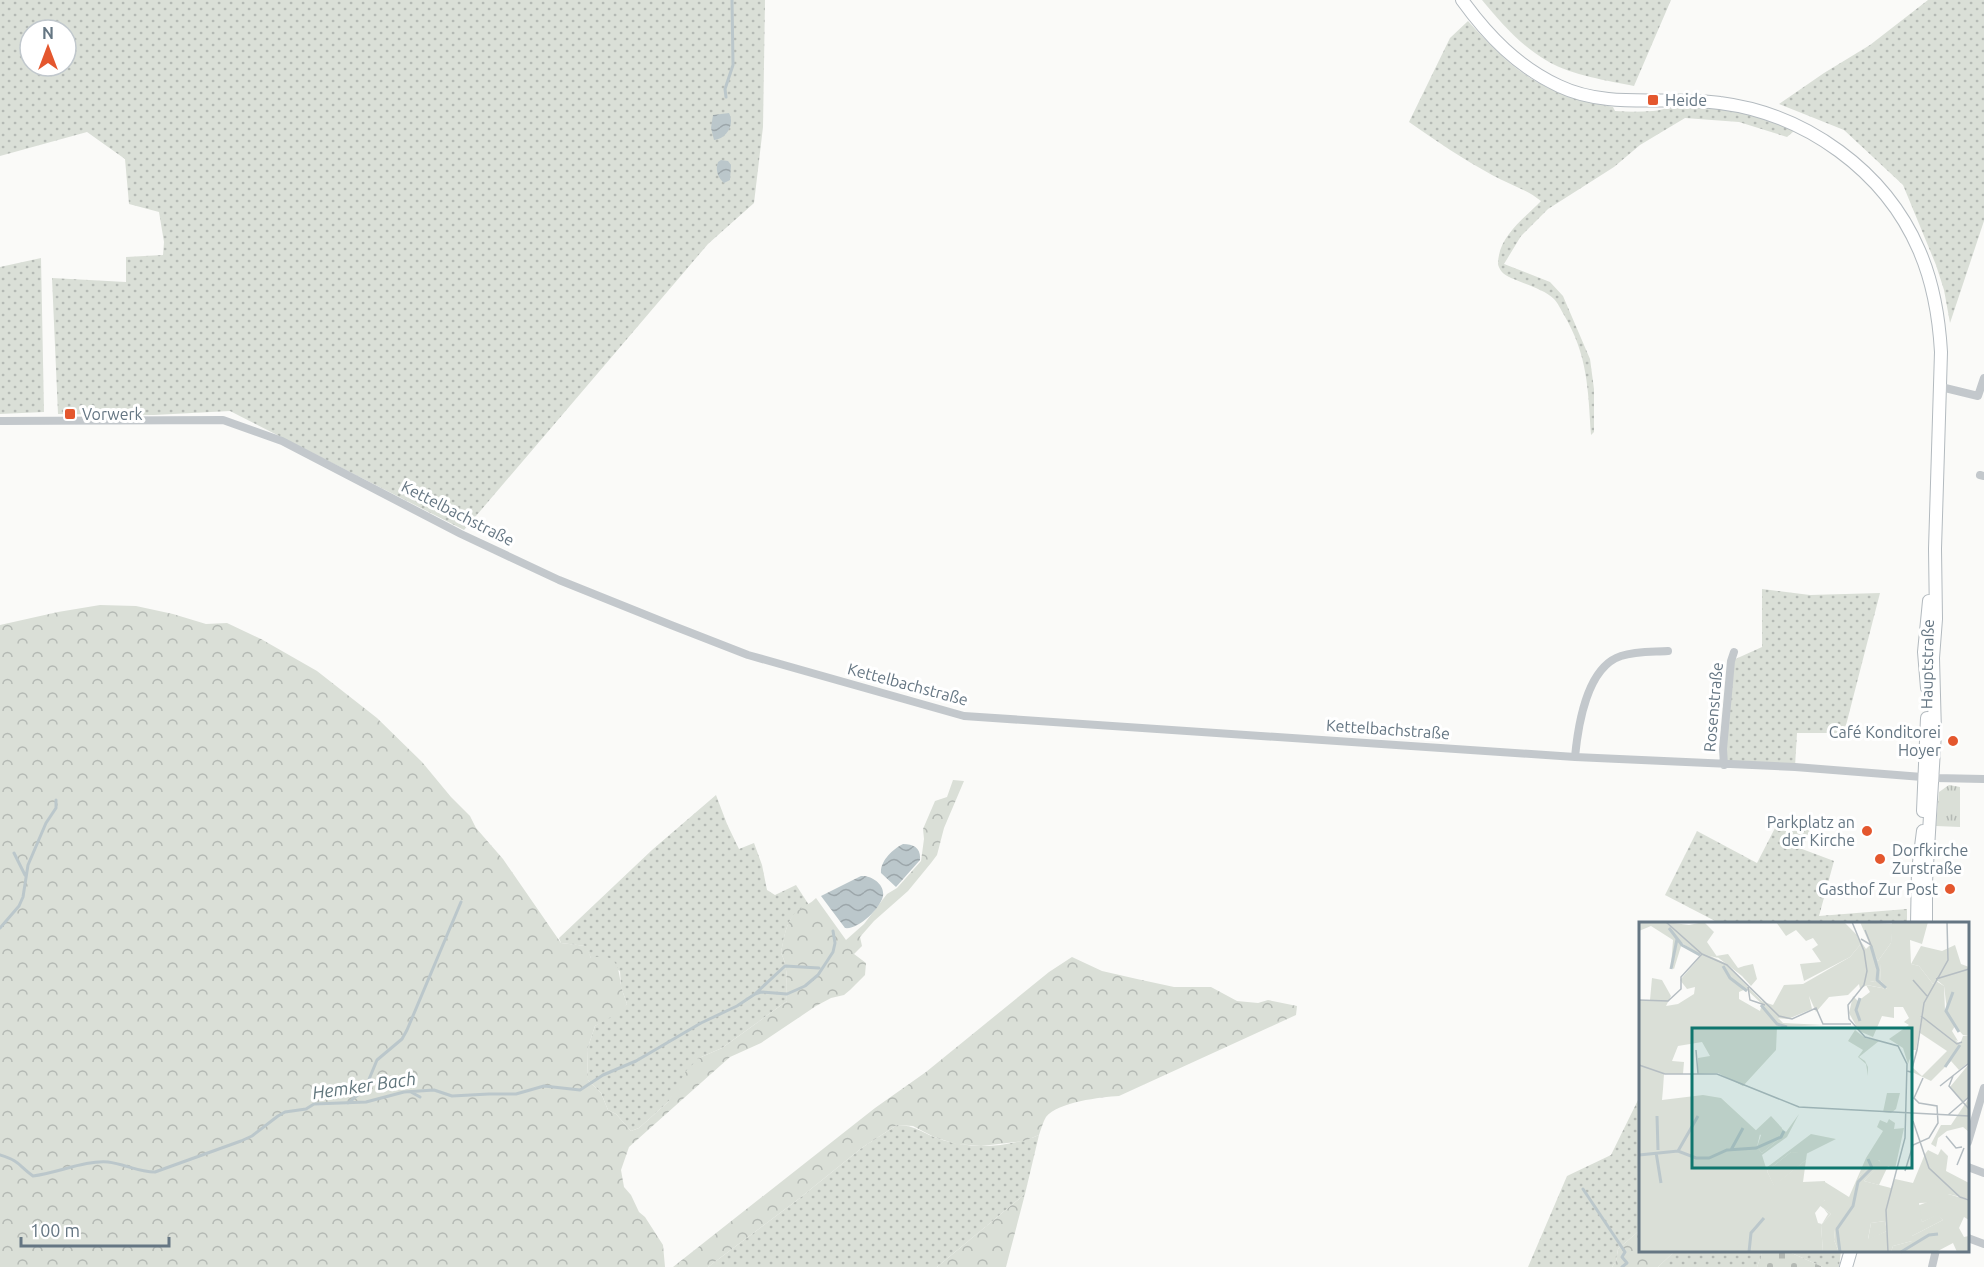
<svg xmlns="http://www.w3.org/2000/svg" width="1984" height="1267" font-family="Ubuntu,sans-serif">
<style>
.grass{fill:url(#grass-dots);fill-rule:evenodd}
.forest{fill:url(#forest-crowns)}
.cemetery{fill:url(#cemetery-stones)}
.park{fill:url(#park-tufts)}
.water{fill:url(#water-waves)}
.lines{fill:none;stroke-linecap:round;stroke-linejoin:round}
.stream{stroke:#bbc7cb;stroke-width:3}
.secondary-casing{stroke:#b3babf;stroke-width:14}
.street{stroke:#c3c8cc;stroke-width:8}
.secondary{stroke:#fff;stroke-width:12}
.poi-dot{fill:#e4572e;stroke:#fff;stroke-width:2}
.labels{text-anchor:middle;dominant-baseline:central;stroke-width:6;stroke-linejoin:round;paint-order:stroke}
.poi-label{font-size:16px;fill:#657683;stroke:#fff;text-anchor:start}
.street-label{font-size:16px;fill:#657683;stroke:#fff}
.water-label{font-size:18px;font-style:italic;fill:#60757c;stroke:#fff}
.inset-river{fill:none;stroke:#bbc7cb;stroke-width:3}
.inset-road{fill:none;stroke:#b5bdc2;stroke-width:1.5}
.view{fill:#0f766e;fill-opacity:0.15;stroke:#0f766e;stroke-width:3}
.inset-edge{fill:none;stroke:#657683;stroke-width:3}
</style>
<defs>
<pattern id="grass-dots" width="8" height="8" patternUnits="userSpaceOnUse" patternTransform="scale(1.5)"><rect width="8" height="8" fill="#dadfd7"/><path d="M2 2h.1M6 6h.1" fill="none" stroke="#b4b9b4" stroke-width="1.8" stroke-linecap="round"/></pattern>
<pattern id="forest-crowns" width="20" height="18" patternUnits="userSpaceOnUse" patternTransform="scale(1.5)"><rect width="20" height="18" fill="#dadfd7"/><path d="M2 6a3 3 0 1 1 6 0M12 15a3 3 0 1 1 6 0" fill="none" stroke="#b4b9b4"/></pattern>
<pattern id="cemetery-stones" width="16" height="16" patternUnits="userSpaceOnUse" patternTransform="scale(1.5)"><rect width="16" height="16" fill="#dadfd7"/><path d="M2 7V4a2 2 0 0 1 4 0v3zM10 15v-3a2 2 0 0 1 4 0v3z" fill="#b4b9b4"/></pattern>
<pattern id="park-tufts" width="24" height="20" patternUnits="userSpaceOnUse" patternTransform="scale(1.5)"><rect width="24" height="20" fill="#dadfd7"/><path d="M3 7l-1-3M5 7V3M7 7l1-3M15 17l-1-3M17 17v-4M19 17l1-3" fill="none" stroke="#b4b9b4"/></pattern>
<pattern id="water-waves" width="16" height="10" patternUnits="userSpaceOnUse" patternTransform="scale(1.5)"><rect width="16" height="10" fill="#bbc7cb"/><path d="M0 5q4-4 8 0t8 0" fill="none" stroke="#9ca6aa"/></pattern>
</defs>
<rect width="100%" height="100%" fill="#fafaf8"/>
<path class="grass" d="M0,0H765L763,127L754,203L708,244L464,530L230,411L154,415L58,414L52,278L126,282V257L163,255L164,242L159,212L129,204L125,159L87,132L0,156ZM30,30H66V66H30Z
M1482,0H1671L1634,86C1609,81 1571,75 1549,62C1522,47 1501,23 1482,0Z
M1928,0H1984V221L1950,323L1944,290L1936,265L1903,185L1844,130L1779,104L1824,73L1870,45Z
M1468,21C1516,74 1542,94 1613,107L1615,111C1628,112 1640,112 1653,111C1659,111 1665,108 1671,107C1706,101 1762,116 1794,131L1787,137L1739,122L1685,118L1640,145L1614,167L1548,209L1521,236L1504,264L1550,282L1563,296L1590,359L1594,389V432L1591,435C1588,389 1588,356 1564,315C1561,310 1558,303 1554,299C1541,286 1510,281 1502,272C1500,270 1498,265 1498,264C1498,236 1525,218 1541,201C1526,189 1508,184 1492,175C1463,159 1436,141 1409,122L1450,38Z
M41,258L44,412L0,414V267Z
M1762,589L1810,595L1880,593L1844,733H1797L1795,767L1724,765L1731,661L1762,647Z
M716,795L727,824L739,849L754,843L762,865L767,890L775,895L796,885L809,905C786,915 786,930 781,953C789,968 786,984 787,1001L722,1048L699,1058L668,1102L639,1128L631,1131L616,1114L608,1110L601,1093L588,1080L587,1050L595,1026L627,1004L621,987L620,971L591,958L585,946L561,943L559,938L652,850Z
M1775,828L1811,830L1802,849L1834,861L1819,916L1907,909V923H1719L1665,895L1697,831L1757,863Z
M1640,1096V1230L1618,1249L1616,1261L1612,1267H1528L1567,1176L1611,1155Z
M897,1125C917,1126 920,1132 937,1138C969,1150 1007,1148 1039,1135L1025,1194L937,1267H708L796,1201L863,1147Z
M1675,1251H1763L1757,1267H1658Z
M1787,1251H1841L1839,1267H1823Z"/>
<path class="forest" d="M100,605L136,606L173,614L206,624L227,623L261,639L317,671L377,718L422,762L451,797L470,816L476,828L503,859L561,943L586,946L591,958C616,953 618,964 621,985C622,991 625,998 627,1004L616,1014L595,1026L587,1050L588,1080L601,1093L608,1110L616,1114L631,1131L639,1128L668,1102L686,1071L699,1058L722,1048L787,1001C786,984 789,968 781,953C784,938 786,918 800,909C806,905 810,904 816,898L846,940L864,924L887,894L897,888L921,861L924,839L923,829L935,801L947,797L953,780L964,781L944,828L937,855L931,863L908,891L874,921L860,937L862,946L854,954L866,963L865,975L850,990L844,995L831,998L816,1006L761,1043L730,1057L629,1147L621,1170L624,1187L631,1195L639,1212L645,1217L663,1245L665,1267H0V625L58,612Z
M1072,957L1102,971L1137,979L1174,987H1211L1237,1001L1258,1003L1268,1000L1297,1006L1296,1015L1119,1096C1101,1097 1058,1102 1046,1117C1043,1122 1041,1129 1039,1135L1024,1141L981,1146L956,1144L934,1137L913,1126L897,1125L863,1147L796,1201L708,1267H673L875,1108L926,1072L1049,972Z
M1025,1194L1006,1267H937Z
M1640,1230V1250L1675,1251L1658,1267H1612L1616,1261L1618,1249Z"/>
<path class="cemetery" d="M1763,1250L1787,1251L1823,1267H1757Z"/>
<path class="park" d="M1949,785L1960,787V827L1936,826L1939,792Z"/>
<path class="water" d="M729,113C735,124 727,139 714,140L711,128L713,115Z
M721,160L728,161L731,165L730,180L724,183C718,178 715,170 718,162Z
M903,844C914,844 921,848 920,860L896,887L881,873C880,861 893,849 903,844Z
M861,876C871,875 885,884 883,896C880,909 858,930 845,928L821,896Z"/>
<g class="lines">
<path class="stream" d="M726,97L725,89L733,65L732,0
M14,853L25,875
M0,928L19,906L23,897L28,865L46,823L56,808V800
M756,993L785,966L819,968
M411,1092L420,1097
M348,1103L365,1089L377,1060L402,1039L407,1030L461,902
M0,1155C20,1161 18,1165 33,1176C57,1173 86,1160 108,1162C124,1164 139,1172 155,1172L241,1141L252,1136L278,1116L285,1112L306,1109L314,1104L366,1102L404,1092L434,1090L452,1096L489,1094H516L544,1086L580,1090L603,1075L636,1061L701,1023L737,1006L755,994L761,992L787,994L805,986L818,975L833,952L835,943L833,931
M1583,1189L1625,1252L1622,1257L1627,1263L1622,1267"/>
<g class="secondary-casing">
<path id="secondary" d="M1462,0C1488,36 1518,67 1559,86C1609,110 1667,95 1720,103C1806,114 1885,171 1919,250C1933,282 1939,317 1941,352L1935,549L1936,619L1933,658L1935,733L1926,882V924
M1927,688L1924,652L1929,601
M1923,811L1927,718
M1917,924L1918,870L1923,831
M1846,1267L1851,1250"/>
</g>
<path class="street" d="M1941,387L1978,396L1984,378
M0,421L223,420L282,441L461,534L559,580L671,625L748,655L964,716L1575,757L1795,767L1935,778L1984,779
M1980,475L1984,476
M1575,757C1578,725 1587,667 1621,656C1636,651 1652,652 1668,651
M1724,765L1723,749L1731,661L1734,652
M1968,1142L1984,1088
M1968,1167L1984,1173
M1968,1238L1984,1244
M1932,1267L1936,1250"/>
<use href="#secondary" class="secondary"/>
</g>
<g class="poi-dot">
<rect x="1647" y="94" width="12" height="12" rx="3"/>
<rect x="64" y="408" width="12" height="12" rx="3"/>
<circle cx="1953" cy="741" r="6"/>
<circle cx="1867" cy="831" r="6"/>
<circle cx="1880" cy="859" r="6"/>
<circle cx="1950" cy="889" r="6"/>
</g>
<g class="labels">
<g class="poi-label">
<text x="1665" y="100">Heide</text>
<text x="82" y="414">Vorwerk</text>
<text x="1941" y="732" text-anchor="end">Café Konditorei<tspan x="1941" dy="18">Hoyer</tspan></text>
<text x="1855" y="822" text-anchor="end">Parkplatz an<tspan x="1855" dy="18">der Kirche</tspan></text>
<text x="1892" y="850">Dorfkirche<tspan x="1892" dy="18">Zurstraße</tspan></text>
<text x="1938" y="889" text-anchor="end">Gasthof Zur Post</text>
</g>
<g class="street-label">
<text transform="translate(458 513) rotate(27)">Kettelbachstraße</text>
<text transform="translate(1927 664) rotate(-89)">Hauptstraße</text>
<text transform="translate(908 684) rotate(15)">Kettelbachstraße</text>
<text transform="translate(1713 707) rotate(-85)">Rosenstraße</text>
<text transform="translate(1388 729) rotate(4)">Kettelbachstraße</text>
</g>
<g class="water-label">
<text transform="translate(364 1085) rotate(-8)">Hemker Bach</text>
</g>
</g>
<g transform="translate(1639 922)">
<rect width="330" height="330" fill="#fafaf8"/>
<path d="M0,0H27L63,30L86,41L144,101L186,103L138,105L137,128L104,164L79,151L59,152V136L71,134L63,120L39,124L33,139L45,140L44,152H25L24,167H0V78H11L13,56L23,58L32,74L27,84L39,82L55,72L56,65L48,67L41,58L62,34L43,21L35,47L32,45L34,18L12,4L0,9ZM107,67L123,82L121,89L100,77V70ZM137,0H205L218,13L221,23L211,35L165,59L161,42L182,40L173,27L179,23L174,16L167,19L157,8L147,14ZM253,0H289L283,22L271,18L272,42L280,44L294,62L297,59L305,64L306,89L316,104L313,109L319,119L316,118L321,122L324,114L330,113V140L320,148L312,139L292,159L273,150L278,128H274L269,142L264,126L250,117L270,103L265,100L270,96L264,85H255V96L243,94L234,115L220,109L210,91L214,74L219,79L231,70L227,63L248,67L242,59L241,42L235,44L239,49L236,60L231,59V23L239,39L252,21ZM284,86L281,111L308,129L283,154L274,146ZM89,32L99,46L105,44V53L103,54L77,34ZM216,108L226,116L240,119L220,135L226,139L229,145V154L227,142L219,135L224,128L209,119ZM330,142V175L324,181L311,165ZM248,171H261L257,187L252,191L244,190ZM132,194L143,206L140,217L123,231L118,225L122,213L115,210ZM250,197L256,201L255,207L265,206L256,247L249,244L240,263L225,259L242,241L240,238L221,253L213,285L196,307L195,318L200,330H184L182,303L192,292L180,283L186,278V260L210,275L227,236L244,209L238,205L241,198L248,201ZM152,230L168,231L167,238L135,264L128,249ZM309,272L330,278V298L325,295L320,306L325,315L330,314V330H318L314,321L297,330H252L254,324L273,319V314L304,298L299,293L283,300L278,284ZM246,299L248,309L229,318L232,301Z" fill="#dadfd7" fill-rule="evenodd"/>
<path d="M27,0L50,3L65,0L75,10L68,20L79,36L63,32ZM221,0L254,2L252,21L239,39L231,24V59L236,60L239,49L234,44L241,41L242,59L248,67L228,63L221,67L220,62L209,73L190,75L177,90L170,74L173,87L149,97L137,96L122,79L134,83L145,63L164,62L211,35L221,23L216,17L219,15L227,27L231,23ZM316,23L322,42L330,45V113H324L309,96L305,64L299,59L294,62L280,44L272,42L282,24L303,29ZM114,42L118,57L112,64L103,54L105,44ZM0,167H24L23,178L64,173L82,176L121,212L118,225L123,231L140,217L142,206L147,210L160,192L148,215L123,233L127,246L172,212L197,217L167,232L152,230L128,249L135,263L167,238L164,260L186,259V278L176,291L179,301L183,302L189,292L185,287L192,292L182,303L184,330H0ZM330,176V210L324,205L308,209L299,216L297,225L292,222L302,203H312ZM302,227L309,234L307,249L330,261V277L309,272L308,280L280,281L283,300L299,292L304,298L273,314V319L254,324L252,330H200L195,318L196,307L213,285L221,253L239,238L243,241L225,259L252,266L256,257L274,261L286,232L289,228L299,233ZM246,299L248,309L229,317L232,301Z" fill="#dadfd7" fill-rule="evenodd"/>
<path d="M116,316L118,330L95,328L105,317Z" fill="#dadfd7"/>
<path class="inset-river" d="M30,6L43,23L61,33M232,24L239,48L238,58L247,66M84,44L91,56L108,69M32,47L38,17M314,70L307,89L320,110M122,83L138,102L148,105M221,99L217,88L221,76M306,145L321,123M18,194L19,228M92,228L104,206M39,229L59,194M17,230L22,261M0,233L39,229L57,236H70L88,228L117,226L142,215L145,209M110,330L112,311L125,296M201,330L198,307L214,284L219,260L233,246L229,237M262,330L290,313L299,312"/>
<path class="inset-road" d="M27,0L63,32L88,43L140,94L153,97L177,86L184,102H212M213,0L225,29L228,49L225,63L209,83L210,97L226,115L259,124L268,142L266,216L247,288L249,330M222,17L232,23L226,8M297,57L330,47M274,58L288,74M109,65L111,78L126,83M0,78L29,79L42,67V55L63,32M282,94L318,122L323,120M57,128L59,152M0,143L26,152H78L160,185L330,194M268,149L272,150L278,128L285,81L309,38L308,0M314,154L310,164L330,187M301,164L330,141M309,193L330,175M274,199L290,246L321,275L330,278M307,214L317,226L323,225M318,243L325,226M266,249L274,223L290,216L299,201L298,184L280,181L275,176L284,156"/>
<path class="view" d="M53,106H273V246H53Z"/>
<rect width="330" height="330" class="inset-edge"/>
</g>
<g transform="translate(48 48)"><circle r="28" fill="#ffffff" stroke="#c1c8cd" stroke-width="1.5"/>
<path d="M0-4.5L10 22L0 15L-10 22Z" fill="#e4572e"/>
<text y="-9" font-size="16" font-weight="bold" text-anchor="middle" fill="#657683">N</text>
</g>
<path d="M21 1237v9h148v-9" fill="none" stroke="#657683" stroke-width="3"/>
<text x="30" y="1237" font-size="18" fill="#657683" stroke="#ffffff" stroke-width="4.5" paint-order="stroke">100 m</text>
</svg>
